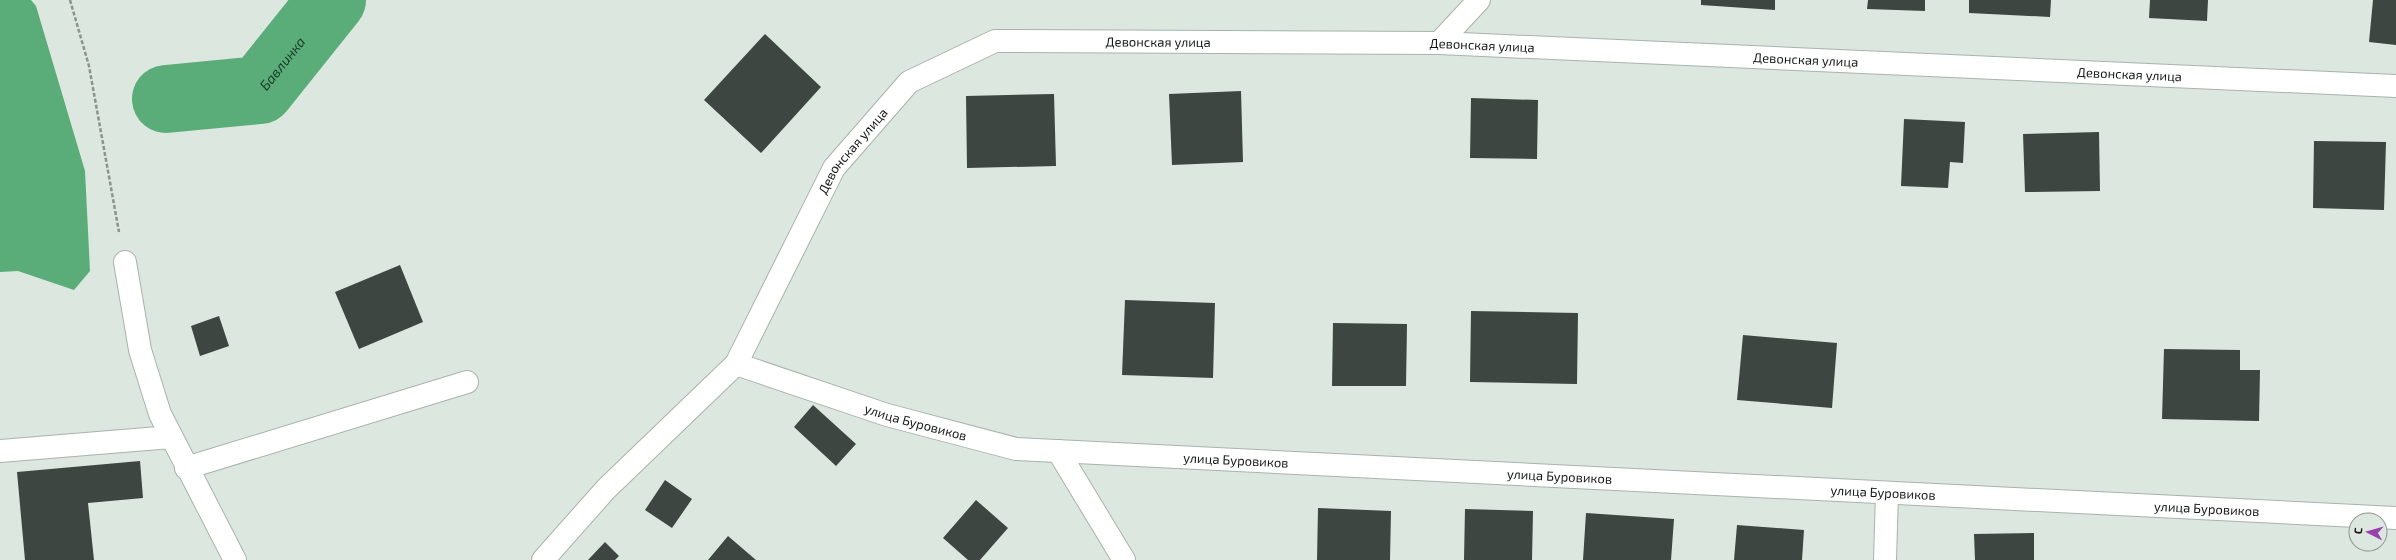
<svg xmlns="http://www.w3.org/2000/svg" width="2396" height="560" font-family="'Exo 2',sans-serif">
<style>
.water{fill:#5aac78}
.lines{fill:none;stroke-linecap:round;stroke-linejoin:round}
.river{stroke:#5aac78;stroke-width:68}
.building{fill:#3d4640}
.lane-casing{stroke:#a8b3ab;stroke-width:24}
.street-casing{stroke:#a8b3ab;stroke-width:24}
.path{stroke:#8b938d;stroke-width:2.5;stroke-dasharray:4 2;stroke-linecap:butt}
.lane{stroke:#fff;stroke-width:22}
.street{stroke:#fff;stroke-width:22}
.labels{text-anchor:middle;dominant-baseline:central;stroke-width:4;stroke-linejoin:round;paint-order:stroke}
.street-label{font-size:13px;fill:#151916;stroke:#dce7df}
.water-label{font-size:14px;font-style:italic;fill:#193d27;stroke:#dce7df}
</style>
<rect width="100%" height="100%" fill="#dce7df"/>
<path class="water" d="M0,0H31L36,6L85,171L90,271L74,290L18,271L0,272Z"/>
<g class="lines">
<path class="river" id="s1" d="M166,99L260,90L332,0"/>
</g>
<path class="building" d="M1701,0H1775V10L1701,5Z
M1868,0H1925V11L1867,9Z
M1969,0H2051L2050,17L1969,13Z
M2150,0H2208L2207,21L2149,18Z
M2373,0H2396V45L2369,42Z
M765,34L821,87L761,153L704,100Z
M1241,91L1243,162L1172,165L1169,94Z
M1054,94L1056,166L967,168L966,96Z
M1471,98L1538,100L1537,159L1470,158Z
M1904,119L1965,122L1963,163L1950,162L1948,188L1901,186Z
M2099,132L2100,191L2025,192L2023,134Z
M2314,141L2386,142L2384,210L2313,208Z
M400,265L423,322L359,349L335,292Z
M1125,300L1215,303L1213,378L1122,375Z
M1471,311L1578,313L1577,384L1470,382Z
M219,316L229,346L200,356L191,326Z
M1333,323L1407,324L1406,386H1332Z
M1743,335L1837,343L1832,408L1737,400Z
M2164,349L2240,350V370H2260L2259,421L2162,419Z
M813,405L856,444L836,466L794,427Z
M140,461L143,498L88,503L94,560H25L17,472Z
M665,480L692,499L672,528L645,510Z
M976,500L1008,528L980,560H968L943,538Z
M1318,508L1391,511L1390,560H1317Z
M1465,509L1533,511L1532,560H1464Z
M1586,513L1674,519L1671,560H1583Z
M1737,525L1804,530L1802,560H1734Z
M2034,533V560H1975L1974,534Z
M728,536L756,560H708Z
M605,542L619,556L615,560H588Z"/>
<g class="lines">
<g class="lane-casing">
<path id="lane" d="M125,262L140,350L160,414L235,560
M0,451L171,437
M1058,451L1124,560
M186,468L467,382
M1885,560L1887,493"/>
</g>
<g class="street-casing">
<g id="street">
<path d="M1439,43L1479,0"/>
<path id="s2" d="M736,364L887,415L1016,449L2396,518"/>
<path id="s3" d="M543,560L606,489L736,364L834,168L909,82L995,41L1439,43L2396,86"/>
</g>
</g>
<path class="path" d="M70,0L89,66L119,232"/>
<use href="#lane" class="lane"/>
<use href="#street" class="street"/>
</g>
<g class="labels">
<g class="street-label">
<text stroke="none"><textPath href="#s3" startOffset="867">Девонская улица</textPath></text>
<text stroke="none"><textPath href="#s3" startOffset="1191">Девонская улица</textPath></text>
<text stroke="none"><textPath href="#s3" startOffset="1515">Девонская улица</textPath></text>
<text stroke="none"><textPath href="#s3" startOffset="1839">Девонская улица</textPath></text>
<text stroke="none"><textPath href="#s3" startOffset="519">Девонская улица</textPath></text>
<text stroke="none"><textPath href="#s2" startOffset="189">улица Буровиков</textPath></text>
<text stroke="none"><textPath href="#s2" startOffset="513">улица Буровиков</textPath></text>
<text stroke="none"><textPath href="#s2" startOffset="837">улица Буровиков</textPath></text>
<text stroke="none"><textPath href="#s2" startOffset="1161">улица Буровиков</textPath></text>
<text stroke="none"><textPath href="#s2" startOffset="1485">улица Буровиков</textPath></text>
</g>
<g class="water-label">
<text stroke="none"><textPath href="#s1" startOffset="129">Бавлинка</textPath></text>
</g>
</g>
<g transform="translate(2368 532) rotate(276)"><circle r="19" fill="#dce7df" stroke="#8c958f"/>
<path d="M0-3L7 15L0 10L-7 15Z" fill="#9941ad"/>
<text y="-6" font-size="11" font-weight="bold" text-anchor="middle" fill="#151916">С</text>
</g>
</svg>
